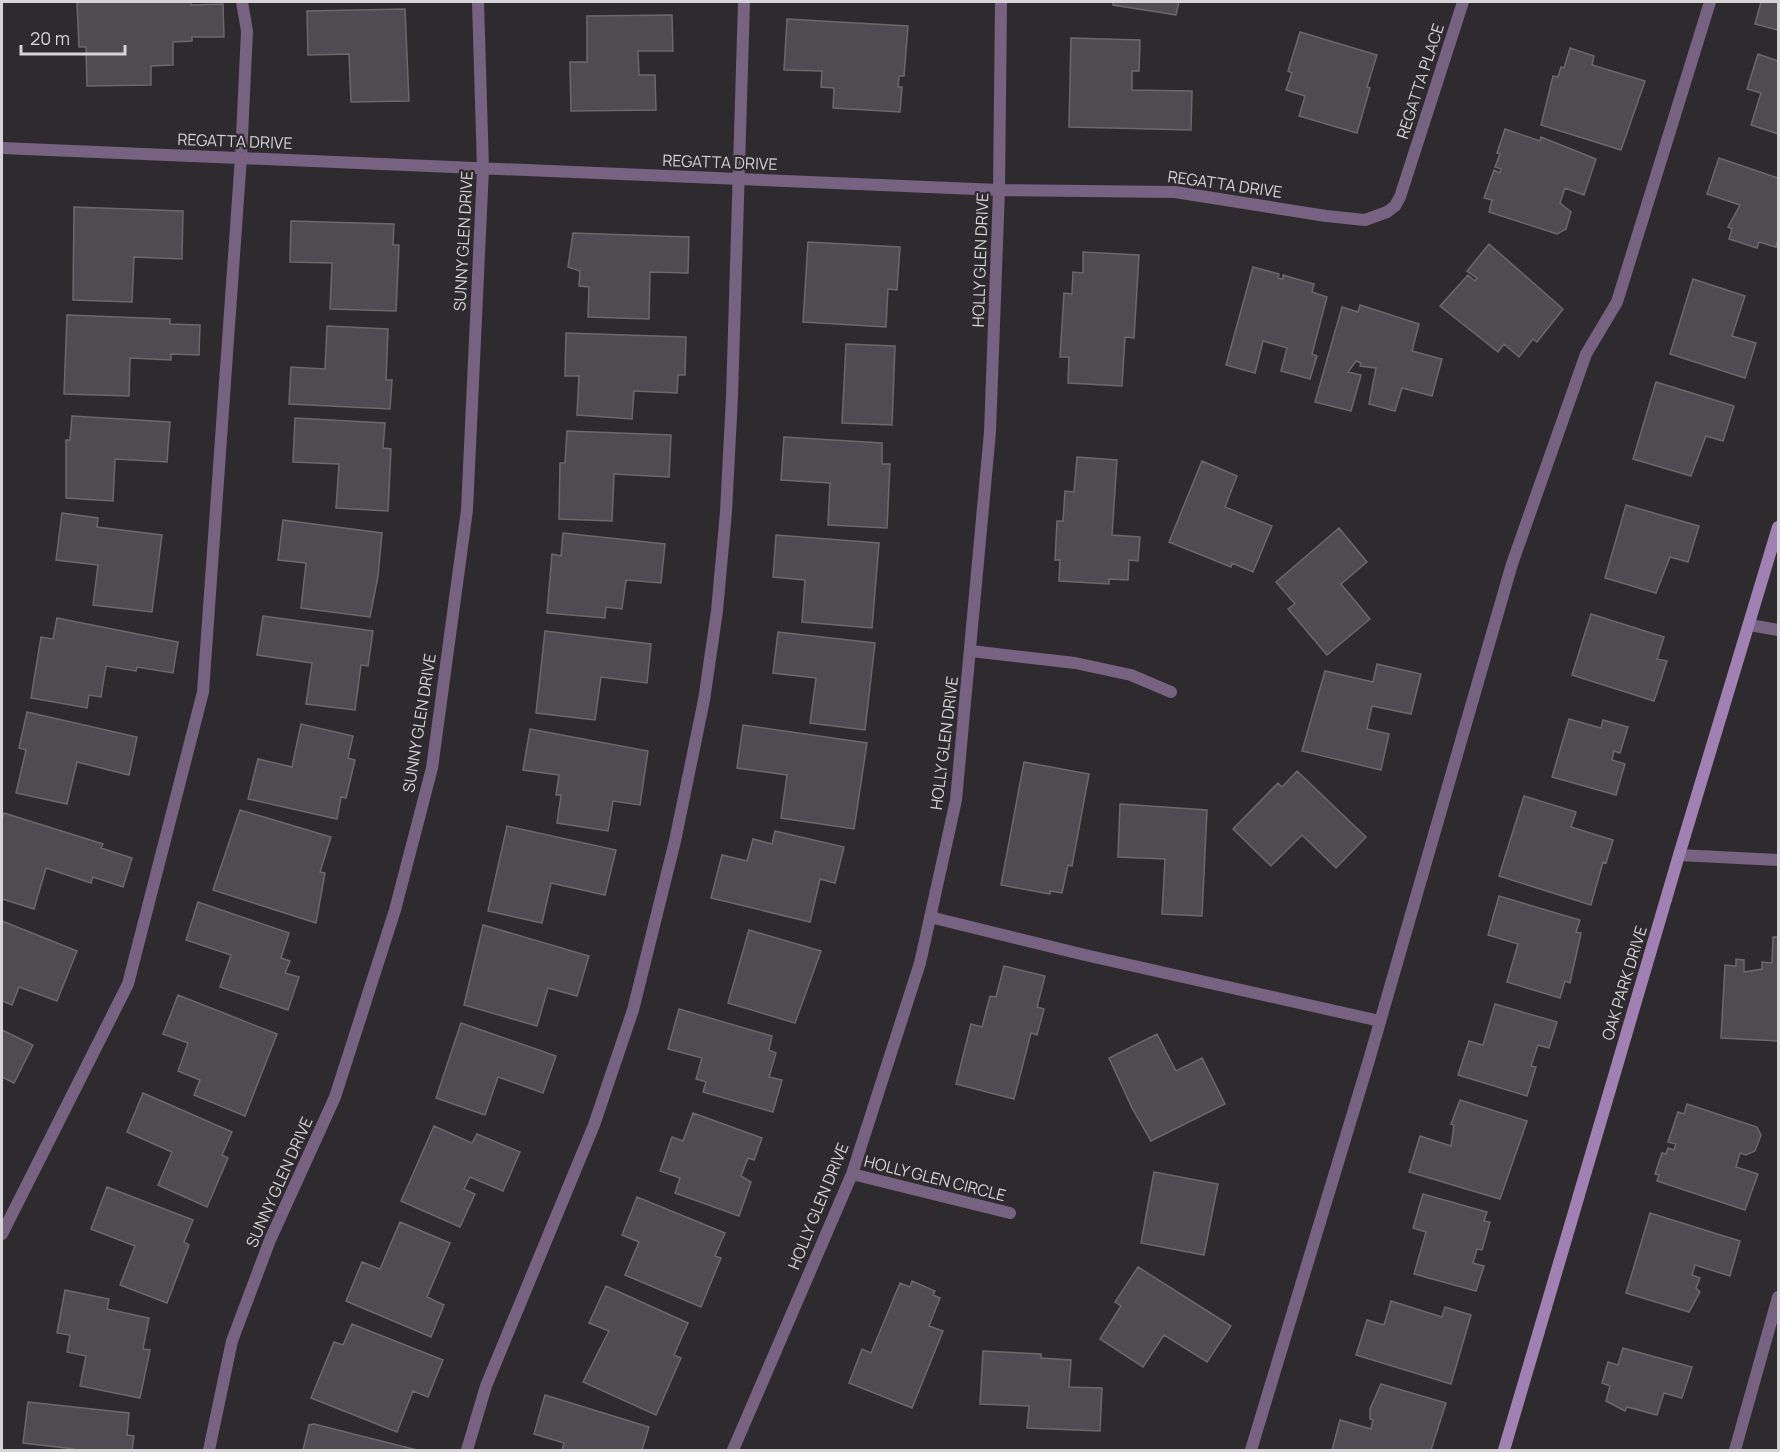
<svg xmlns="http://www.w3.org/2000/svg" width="1780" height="1452" font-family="Manrope,sans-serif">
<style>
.building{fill:#4f4c51;stroke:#6b686d;stroke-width:1.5}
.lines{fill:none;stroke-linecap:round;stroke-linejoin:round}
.lane{stroke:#776282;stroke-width:12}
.street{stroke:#776282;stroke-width:12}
.secondary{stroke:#a180b3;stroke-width:12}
.labels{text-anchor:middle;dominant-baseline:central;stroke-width:4.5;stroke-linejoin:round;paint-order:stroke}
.street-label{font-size:16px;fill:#d6d4d7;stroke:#2e2b2f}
</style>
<rect width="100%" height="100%" fill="#2e2b2f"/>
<path class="building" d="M77,2H191V5L223,4L224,37H192V41L173,42V65L151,66V85L87,86L86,47H79Z
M1113,2H1179L1176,15L1113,5Z
M1761,2H1778V30L1755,24Z
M405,9L409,101L351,102L349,54L308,55L307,11Z
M672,15L673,51H638L639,75H655L656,110L571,111L570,62H587V16Z
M787,19L908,26L904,76H899L898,87H902L900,112L833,108L834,88L821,87L822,71L784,70Z
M1300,32L1377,55L1367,87L1370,88L1357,133L1299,116L1305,96L1286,90L1292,73L1288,71Z
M1071,38L1140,40L1139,71H1132V90L1192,91L1191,130L1069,127Z
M1570,48L1594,56L1592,65L1645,81L1621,150L1541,125L1553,76L1558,77L1561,67L1564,68Z
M1758,54L1778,61V134L1751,125L1761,93L1747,89Z
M1505,129L1540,141L1541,137L1596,159L1584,195L1565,188L1560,203L1571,212L1566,229L1557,234L1489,212L1492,200L1484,198L1494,170L1500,173L1501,169L1495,167L1500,154L1497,153Z
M1719,158L1778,178V239L1776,247L1759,242L1757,248L1729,239L1732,229L1728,227L1740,205L1707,194Z
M74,207L183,211L182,259L134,257L132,302L73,300Z
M291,221L394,224L393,245H399L396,311L330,309L332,263L290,262Z
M573,233L689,237L688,273L650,272L649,319L588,317L589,287L579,286L580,271L568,267Z
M808,242L900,247L897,290L888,289L886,327L803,322Z
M1489,244L1563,309L1537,342L1533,339L1519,357L1504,344L1498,352L1440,306L1468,275L1475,281L1477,278L1467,271Z
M1083,252L1139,255L1134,338L1125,337L1122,386L1068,383L1069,357H1060L1064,293L1072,294L1073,272L1083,273Z
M1253,267L1279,274L1278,278L1283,279V275L1314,284L1312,292L1327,297L1312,354L1317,356L1310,379L1281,371L1287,348L1263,341L1255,373L1226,365Z
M1693,279L1745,296L1732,336L1756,343L1745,378L1670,354Z
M1360,305L1419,324L1412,351L1442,359L1432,396L1402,388L1395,411L1369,404L1376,368L1360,366L1361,363L1356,361L1348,372L1361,375L1351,411L1315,402L1342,307L1358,312Z
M67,315L170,319V324L200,325L199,355L171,354V360L130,358L129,396L64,394Z
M327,326L388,329L386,380H392L390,409L289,404L291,367L325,369Z
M566,333L686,337L685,375H678L677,393L634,391L632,419L577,415L579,376H565Z
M846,344L895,346L892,425L842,423Z
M1656,382L1734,406L1723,441L1706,436L1691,476L1633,459Z
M72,416L170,422L167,462L115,459L113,501L66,498V440H70Z
M295,418L385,423L383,448L391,449L388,511L336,508L339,464L293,462Z
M567,431L671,435L669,477L614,474L612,521L559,519L560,463H565Z
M784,437L882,443V464H890L887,528L828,525L830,483L781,480Z
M1077,457L1117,460L1112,535L1140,537L1138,561L1129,560L1128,580L1109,579V584L1059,581L1060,560H1055L1057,521H1063L1065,491L1074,492Z
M1202,461L1237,476L1225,507L1272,526L1253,572L1232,563L1231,567L1169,542Z
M1626,505L1699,526L1688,562L1670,557L1656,593L1605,578Z
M62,513L98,518L97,527L162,535L152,612L93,605L98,565L56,560Z
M283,520L382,533L378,576L370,617L301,608L306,563L278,560Z
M1339,528L1367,562L1341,584L1370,619L1327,655L1288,609L1295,604L1276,582Z
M563,533L665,544L661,583L626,580L622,609L606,607L605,618L547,613L552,554L561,556Z
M776,535L879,543L872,628L802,622L805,580L773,577Z
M1591,614L1664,637L1657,659L1667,661L1654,701L1572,675Z
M263,616L373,631L368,666L361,665L355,710L306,704L312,663L257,655Z
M57,618L178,642L173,673L137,667L136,671L106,666L101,697L89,695L87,708L31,698L41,637L53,639Z
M545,631L651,644L647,683L601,677L595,720L536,713Z
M778,632L875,643L865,730L810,723L816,678L773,673Z
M1377,664L1421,674L1411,714L1372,706L1367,729L1389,734L1381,770L1302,751L1325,671L1373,682Z
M27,712L137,737L129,775L77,762L67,804L16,793L26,750L19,748Z
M1569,719L1601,728L1603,720L1628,727L1620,753L1614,751L1612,760L1625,764L1616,795L1552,777Z
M301,724L353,736L348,758L355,760L346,798L341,797L337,819L248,799L258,759L292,767Z
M743,725L867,743L854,829L781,818L787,775L737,768Z
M530,729L648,751L640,805L613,801L608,831L557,823L561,795H556L559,775L523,770Z
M1024,762L1089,774L1072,866L1068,865L1062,893L1050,891V894L1001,885Z
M1297,771L1366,837L1336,868L1302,835L1271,866L1233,829L1278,783L1282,787Z
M1524,796L1576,812L1571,827L1613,840L1606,863L1603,862L1591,905L1499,876Z
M1120,804L1207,810L1202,916L1162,914L1165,859L1118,857Z
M240,810L331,837L320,872L325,873L316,923L213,890Z
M4,813L103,844L101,848L132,858L123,887L93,877L91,883L46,868L34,909L2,899V820Z
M507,826L616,850L605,895L551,883L542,923L488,911Z
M775,831L844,847L835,883L820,879L810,922L711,898L722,855L747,861L753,839L772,844Z
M1499,896L1580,920L1576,932L1581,933L1570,983L1565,981L1560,998L1507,982L1518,944L1488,935Z
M198,902L289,933L281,958L290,961L285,973L299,977L288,1010L220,987L231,955L186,940Z
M2,921L77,951L57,1001L19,987L12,1005L2,1001Z
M483,925L589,956L577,996L548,988L537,1026L464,1005Z
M749,930L821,951L795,1023L728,1003Z
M1773,937H1778V1041L1721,1038L1725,965L1736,966V959L1744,960V972L1762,969V962L1772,963Z
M1004,966L1045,976L1037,1007L1044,1009L1037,1035L1031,1033L1014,1099L956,1084L971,1024L982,1027L990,996L996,997Z
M178,995L277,1034L245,1116L194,1095L200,1080L178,1071L188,1043L163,1034Z
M1495,1004L1557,1022L1549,1048L1538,1045L1531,1066L1536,1067L1527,1096L1458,1075L1469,1041L1483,1045Z
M679,1009L772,1036L769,1050L776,1053L769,1077L782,1080L773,1112L703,1092L706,1082L696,1079L702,1058L668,1049Z
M461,1023L556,1056L543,1093L498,1077L485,1115L436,1098Z
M2,1030L33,1045L14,1083L2,1077Z
M1157,1034L1176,1071L1202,1058L1225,1104L1151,1141L1132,1108L1109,1058Z
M143,1093L232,1132L222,1155L228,1158L207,1207L158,1185L172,1152L127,1132Z
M1460,1100L1527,1121L1500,1199L1409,1172L1420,1136L1451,1146L1454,1125L1451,1124Z
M1687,1104L1757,1127L1761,1135L1755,1151L1746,1155L1740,1153L1736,1167L1758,1174L1745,1210L1657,1181L1659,1175L1655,1174L1662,1153L1666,1154L1668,1148L1674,1150L1676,1144L1668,1142L1678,1112L1684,1114Z
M693,1113L762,1138L754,1160L748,1158L741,1176L751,1182L739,1216L675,1193L680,1178L660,1171L672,1137L683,1141Z
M434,1126L472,1143L477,1134L520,1152L503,1191L470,1177L464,1189L475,1194L460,1227L401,1201Z
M1154,1172L1218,1184L1204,1255L1141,1243Z
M107,1187L193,1220L184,1242L189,1245L167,1303L120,1285L135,1246L91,1229Z
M1423,1194L1487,1212L1484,1221L1490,1222L1482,1250L1477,1249L1473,1263L1484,1266L1476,1291L1414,1274L1426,1232L1413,1228Z
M637,1197L725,1233L715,1256L721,1258L701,1307L625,1275L639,1242L622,1235Z
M1650,1213L1740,1241L1730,1276L1695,1265L1692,1275L1700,1278L1696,1288L1700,1292L1689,1312L1626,1293Z
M400,1222L450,1243L427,1297L444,1305L431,1337L346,1301L362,1262L380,1269Z
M1138,1267L1231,1326L1207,1362L1164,1335L1143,1367L1100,1339L1121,1306L1115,1302Z
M912,1281L935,1291L933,1295L940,1298L929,1326L943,1331L912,1408L849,1383L862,1349L871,1353L900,1283L910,1287Z
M606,1286L688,1323L674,1355L681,1358L656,1415L583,1382L609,1331L589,1323Z
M65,1290L109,1299L107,1309L149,1318L143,1349L150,1350L140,1398L80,1386L86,1356L67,1352L70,1335L57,1333Z
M1391,1301L1442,1317L1445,1307L1471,1315L1451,1384L1356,1355L1367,1320L1384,1325Z
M352,1324L443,1360L428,1397L413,1391L397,1432L311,1398L334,1342L343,1345Z
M1623,1348L1692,1367L1682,1398L1664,1393L1657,1415L1627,1407L1625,1411L1606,1401L1610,1386L1602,1383L1608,1362L1618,1365Z
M983,1351L1041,1354V1358L1071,1360L1069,1387L1102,1388L1100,1431L1027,1428L1029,1406L980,1404Z
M1381,1384L1446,1403L1431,1450H1332L1340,1420L1371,1429L1373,1420L1370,1419V1409Z
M545,1395L649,1427L642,1450H562L564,1443L534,1434Z
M28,1402L129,1413L127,1435L134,1436L132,1450H74V1449L23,1443Z
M314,1424L417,1450H303L309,1425Z"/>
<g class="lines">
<path class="lane" d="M1750,625L1778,630
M930,917L1085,955L1380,1021
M2,1234L128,984L203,692L241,157L247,31L242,2
M467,1450L486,1386L594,1125L633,1010L675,841L704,700L717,611L726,512L732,397L744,2
M1251,1450L1369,1060L1512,564L1586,354L1617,302L1710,2
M1735,1450L1778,1297"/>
<path class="street" d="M2,148L999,190L1175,192L1326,216L1365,220L1387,212L1395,206L1400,197L1463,2
M971,651L1075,663L1131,675L1171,692
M1679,855L1778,860
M852,1174L1010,1213
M209,1450L232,1341L270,1240L335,1097L395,910L432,768L467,510L483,169L478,2
M733,1450L852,1174L920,963L956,800L990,432L999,190L1001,2"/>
<path class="secondary" d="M1504,1450L1679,855L1778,527"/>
</g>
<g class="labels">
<g class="street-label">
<text transform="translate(1420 81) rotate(-72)">REGATTA PLACE</text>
<text transform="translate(235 141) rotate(2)">REGATTA DRIVE</text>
<text transform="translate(720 162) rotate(2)">REGATTA DRIVE</text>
<text transform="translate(1225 184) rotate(8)">REGATTA DRIVE</text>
<text transform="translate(463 241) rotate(-87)">SUNNY GLEN DRIVE</text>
<text transform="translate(980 260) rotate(-88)">HOLLY GLEN DRIVE</text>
<text transform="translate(419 723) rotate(-81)">SUNNY GLEN DRIVE</text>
<text transform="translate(944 743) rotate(-83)">HOLLY GLEN DRIVE</text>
<text transform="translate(1624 983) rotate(-73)">OAK PARK DRIVE</text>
<text transform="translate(935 1178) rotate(14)">HOLLY GLEN CIRCLE</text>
<text transform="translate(279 1182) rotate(-66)">SUNNY GLEN DRIVE</text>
<text transform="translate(818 1206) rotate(-68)">HOLLY GLEN DRIVE</text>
</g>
</g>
<rect width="1780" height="1452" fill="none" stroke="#d6d4d7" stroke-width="6"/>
<path d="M21 45v9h104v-9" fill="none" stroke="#d6d4d7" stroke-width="3"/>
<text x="30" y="45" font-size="18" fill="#d6d4d7" stroke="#2e2b2f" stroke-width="4.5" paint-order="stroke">20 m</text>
</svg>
